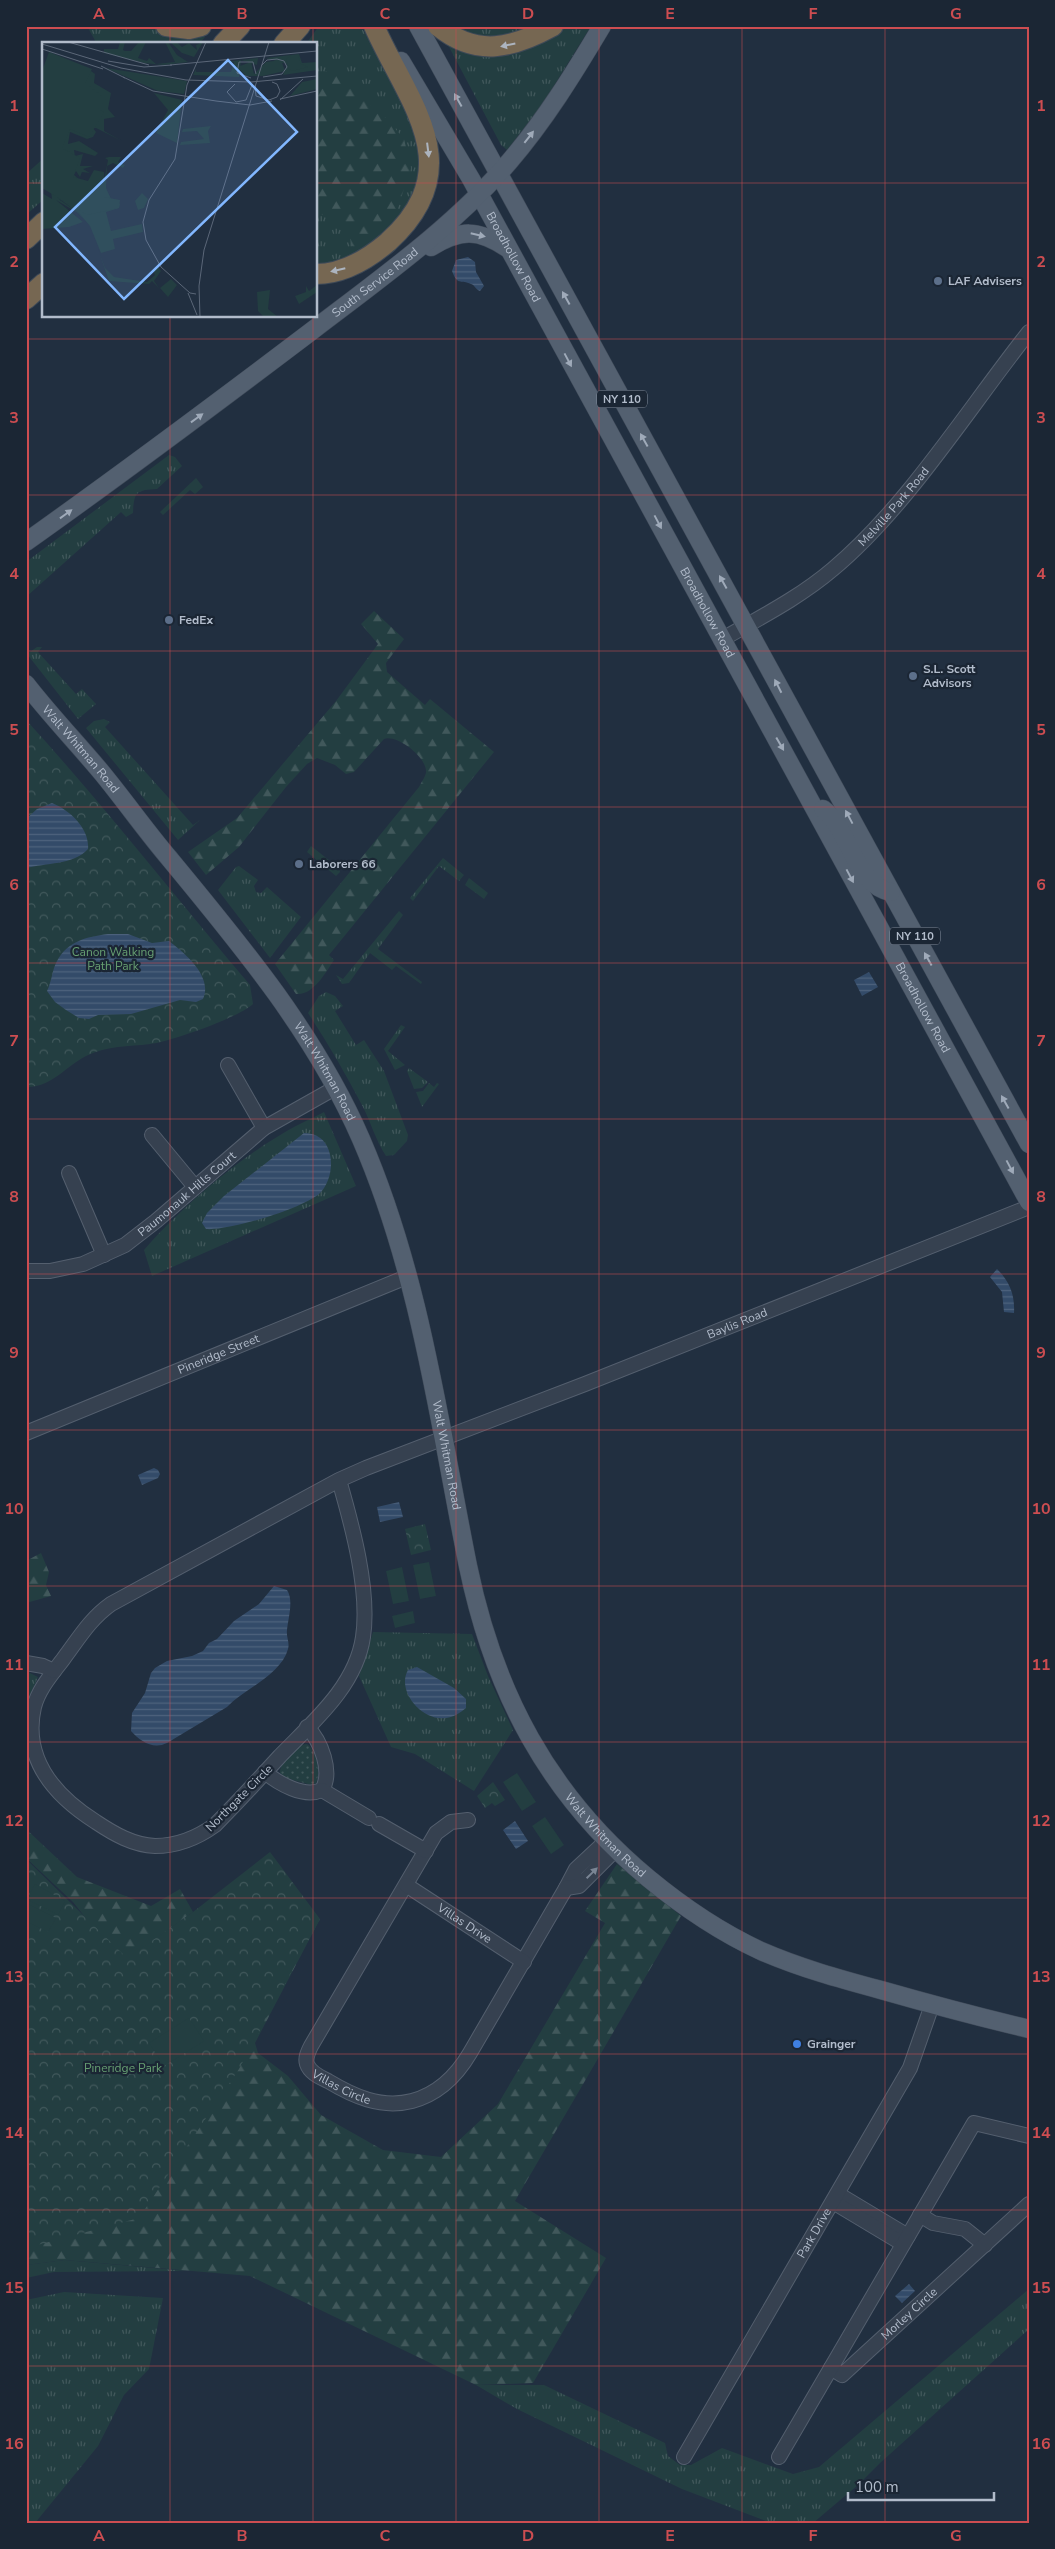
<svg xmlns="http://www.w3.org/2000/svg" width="1055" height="2549" font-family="'Nunito Sans',sans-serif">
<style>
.grass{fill:url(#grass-tufts)}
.forest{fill:url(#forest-firs)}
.park{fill:url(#park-crowns)}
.garden{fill:url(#garden-dots)}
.pitch{fill:#233e41}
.water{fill:url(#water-rules)}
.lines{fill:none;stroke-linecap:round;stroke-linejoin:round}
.minor-casing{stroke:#545f6e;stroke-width:16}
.major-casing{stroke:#3f4a59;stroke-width:19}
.highway-casing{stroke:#3e4957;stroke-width:22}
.minor{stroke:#364150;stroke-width:14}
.major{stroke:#536070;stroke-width:18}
.highway{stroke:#766752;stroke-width:20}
.oneway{fill:#acb4bf}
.oneway2{fill:#9faab9}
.oneway3{fill:#7a8594}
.grid{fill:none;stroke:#cd4d51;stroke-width:1;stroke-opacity:0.55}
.service-dot{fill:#5c6f8a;stroke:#1b2634;stroke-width:2}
.shop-dot{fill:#3f7fe0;stroke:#1b2634;stroke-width:2}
.labels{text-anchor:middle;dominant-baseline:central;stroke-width:4.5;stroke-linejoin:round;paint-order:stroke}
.shield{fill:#1b2634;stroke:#858f9e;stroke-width:1}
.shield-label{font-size:11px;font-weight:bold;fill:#b2bccb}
.street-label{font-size:12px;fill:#b2bccb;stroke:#1b2634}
.poi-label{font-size:12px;font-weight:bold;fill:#b2bccb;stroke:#1b2634;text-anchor:start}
.park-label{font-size:12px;fill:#669e71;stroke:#1b2634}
.inset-road{fill:none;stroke:#5b6778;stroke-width:1}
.view{fill:#82b7ff;fill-opacity:0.15;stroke:#82b7ff;stroke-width:2.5}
.inset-edge{fill:none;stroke:#b2bccb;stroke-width:2.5}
.neatline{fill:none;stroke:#cd4d51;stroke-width:2}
.grid-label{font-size:16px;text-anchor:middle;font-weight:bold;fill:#cd4d51}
</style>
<defs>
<pattern id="grass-tufts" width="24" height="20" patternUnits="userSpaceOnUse" patternTransform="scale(1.25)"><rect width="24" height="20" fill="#233e41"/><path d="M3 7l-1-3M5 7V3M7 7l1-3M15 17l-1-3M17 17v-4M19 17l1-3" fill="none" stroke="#41585b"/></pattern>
<pattern id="forest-firs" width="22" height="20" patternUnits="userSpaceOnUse" patternTransform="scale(1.25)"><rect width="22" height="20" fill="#233e41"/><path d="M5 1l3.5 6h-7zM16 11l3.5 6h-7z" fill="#41585b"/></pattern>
<pattern id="park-crowns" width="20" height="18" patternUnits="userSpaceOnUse" patternTransform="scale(1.25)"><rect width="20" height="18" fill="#233e41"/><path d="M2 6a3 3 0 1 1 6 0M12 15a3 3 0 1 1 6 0" fill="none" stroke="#41585b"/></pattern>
<pattern id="garden-dots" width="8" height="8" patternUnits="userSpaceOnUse" patternTransform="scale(1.25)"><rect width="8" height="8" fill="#233e41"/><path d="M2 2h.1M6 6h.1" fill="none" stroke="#41585b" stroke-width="1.8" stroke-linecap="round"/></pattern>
<pattern id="water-rules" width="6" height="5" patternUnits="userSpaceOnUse" patternTransform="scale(1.25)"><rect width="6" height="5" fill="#334b69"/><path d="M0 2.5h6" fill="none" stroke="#4e637d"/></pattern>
</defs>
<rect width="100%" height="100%" fill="#212f40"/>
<path class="grass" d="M87,26H154L176,33L199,34L205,37L199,44H97Z
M319,26H361C394,89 457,169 389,231C364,254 350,262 316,268V44H306Z
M456,26H541L530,34L475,40Z
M561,26H591L542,105L507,150L501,145L448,45L449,43L479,53Z
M44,158V199L26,215V174Z
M169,455L175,457L182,466L157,489C136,490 134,492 133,513L126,517L121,512L26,597V562Z
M196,478L203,487L195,494L190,490L163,515L160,512Z
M37,647H42L38,652L76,694L82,689L96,704L78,719L27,654Z
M104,719L110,722L105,727L193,825L200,820L178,840L86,728L94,721Z
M311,846L339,868L340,872L336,876L307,852Z
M443,858L464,875L459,881L439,866L413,901L410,898Z
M239,866L258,880L254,886L256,892L261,893L267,887L301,917L270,958L218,890L236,867Z
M469,878L488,893L484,899L465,885Z
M399,911L403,915L378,949L422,982L421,984L396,966L392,970L370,953L349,983L342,984L336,975L343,979Z
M326,992L335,996L343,1006L335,1011L356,1045L364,1040L384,1071L408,1135L407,1141L394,1155L386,1156C376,1141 371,1123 363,1107C346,1075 328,1043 308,1013L319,996Z
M401,1025L405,1027L388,1051L405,1065L395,1070L384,1049Z
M409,1068L428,1082L422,1088L414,1089L407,1071Z
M429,1083L434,1087L437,1083L439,1084L422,1107L416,1092L423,1091Z
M324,1112L356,1186L152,1276L144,1250C178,1211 232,1164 277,1137C292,1127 309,1120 324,1112Z
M373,1632L472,1634L488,1676L513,1730L474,1791L415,1754L391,1747L359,1676Z
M26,1671L38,1677L29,1698L26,1726Z
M65,2260L187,2271L54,2272L26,2278V2265Z
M1029,2289V2329L880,2463L858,2485L813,2523H771L682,2489L517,2409L476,2385H544L665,2443L668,2456L680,2465H691L722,2448L793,2474L819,2467Z
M64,2292L163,2298L149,2369L124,2395L98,2446L35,2523H26V2300Z"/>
<path class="forest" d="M336,67L347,75L367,102L387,119L404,139L411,168L394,219L374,239L353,248L344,222L326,213L316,217V81L322,73Z
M374,611L404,639L386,663L387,672L425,705L430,699L494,752L329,955L334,960C326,972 313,996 296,994L275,964L419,787C421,783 425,777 426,773C428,758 397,734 384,739L354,772L346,774L335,765L317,758L307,764L286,787L239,847L206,875L188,852L237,818L336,701L378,644L361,624Z
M41,1553L49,1572L46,1585L51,1596L26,1603V1561Z
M26,1829L77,1877L151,1906L180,1889L193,1912L107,1973L97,1932L73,1902L26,1858Z
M617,1864L681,1916L515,2201L606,2258L533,2383L476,2385L250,2276L65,2260L26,2265V1986L320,1919L255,2043L258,2053L288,2076L321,2115L383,2150L441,2157L498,2104L605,1923L585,1911Z"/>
<path class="park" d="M26,720C104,805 175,897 250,985L253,1004C240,1017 170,1042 150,1044C128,1047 108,1045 86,1056C66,1066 51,1088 26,1087Z
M425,1524L431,1550L411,1555L405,1529Z
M493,1782L505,1800L495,1806L492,1803L485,1808L477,1796Z
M270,1852L320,1919L239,2069L139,2218L26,2248V1859L127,1958L193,1912Z"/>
<path class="garden" d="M307,1744C316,1749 321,1774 316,1783L312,1785L285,1778L280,1773C279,1763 297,1744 307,1744Z"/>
<path class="pitch" d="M429,1562L436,1596L420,1599L413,1565Z
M402,1567L409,1601L393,1604L386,1571Z
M413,1611L415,1623L395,1628L392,1616Z
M517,1773L536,1802L522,1811L503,1782Z
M545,1817L564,1845L551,1854L532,1826Z
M35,1884L65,1901L58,1915L27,1899Z
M26,1903L56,1918L48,1932L26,1921Z
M189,2018L204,2041L164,2066L149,2043Z"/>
<path class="water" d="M468,257L475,262L476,272L484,286L480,291C475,289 475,285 471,284C461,279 458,287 452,271L456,260Z
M52,803C70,810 90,829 88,849C74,865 45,863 26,868V819L37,809Z
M108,934H128L152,943L169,941C186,954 213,977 203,999L196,1002L180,1000L131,1014L98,1015L89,1019L79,1018L66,1010L55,1002L47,991C52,981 52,970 57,961C68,941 86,937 108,934Z
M869,972L878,987L862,996L854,980Z
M304,1133C337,1133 337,1178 319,1194C301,1209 229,1231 206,1229L202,1223L207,1213L224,1196Z
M997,1269C1010,1282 1015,1295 1014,1313L1004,1312L1002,1292L990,1277Z
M154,1468L158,1470L160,1474L158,1478L142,1485L138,1475Z
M399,1502L403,1517L380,1522L377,1507Z
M274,1586L287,1590C294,1600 288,1619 287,1630C286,1637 290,1643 288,1649C281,1675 244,1689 227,1707L167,1743C153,1750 140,1741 131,1731L132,1713L145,1693L151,1673L155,1668L167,1661L192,1656L203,1651L209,1643L217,1639L234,1621L259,1604Z
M417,1667L454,1688L466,1699V1708C460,1713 454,1717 446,1718C422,1722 396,1691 408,1670Z
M515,1821L528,1841L516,1849L503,1830Z
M909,2284L915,2291L902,2303L895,2296Z"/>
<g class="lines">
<g class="minor-casing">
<g id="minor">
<path id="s1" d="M721,640C759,618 799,598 833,569C907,507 968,409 1029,332"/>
<path d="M228,1065L264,1128"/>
<path d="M152,1135L195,1187"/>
<path d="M69,1173L104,1255"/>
<path id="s2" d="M26,1271H50L83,1264L125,1245L156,1221L264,1128L335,1088"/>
<path id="s3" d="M26,1433L409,1276"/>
<path id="s4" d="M339,1480C352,1525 370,1590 363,1637C356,1686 313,1722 280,1756C259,1779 238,1802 215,1825C197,1838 178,1846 155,1846C133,1845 114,1834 96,1822C55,1796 22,1759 34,1707C39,1688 53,1673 64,1658C79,1638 90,1619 111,1604L339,1480L366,1468L585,1384L1029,1207"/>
<path d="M26,1663L43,1666L54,1671"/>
<path d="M265,1772C279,1784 304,1798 322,1790C333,1772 321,1741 307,1727"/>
<path d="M322,1790L369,1818"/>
<path id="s5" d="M468,1820L451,1822L436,1833L311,2046C308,2052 305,2058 307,2064C310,2073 320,2077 328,2081C353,2096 381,2109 412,2101C438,2094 457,2075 470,2053L566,1888L576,1869L606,1841"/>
<path d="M379,1824L426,1851"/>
<path id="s6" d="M406,1885L524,1962"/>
<path d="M566,1888L579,1886L615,1850"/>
<path d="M838,2194L908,2236"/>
<path d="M833,2202L903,2244"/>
<path d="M920,2215L933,2223L965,2229L985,2245"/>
<path id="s7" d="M831,2368L842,2375L1029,2204"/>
<path id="s8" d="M684,2457L910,2068L932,2005"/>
<path d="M779,2457L974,2123L1029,2136"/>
</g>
</g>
<g class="major-casing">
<g id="major">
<path d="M418,26L1029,1144"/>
<path id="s9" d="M401,61L471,179L1029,1202"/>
<path d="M431,247C461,229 478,229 507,248"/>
<path id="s10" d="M26,542C123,473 218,402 313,330C381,278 453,227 509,162C545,120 574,73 602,26"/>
<path id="s11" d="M26,684C50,715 77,743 102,773C125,801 146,831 169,858C241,945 316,1035 361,1139C420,1275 439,1422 468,1566C494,1692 548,1795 648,1878C683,1907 720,1932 761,1951C800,1968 840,1979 881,1990C930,2004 979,2017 1029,2029"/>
<path d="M823,809C850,829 855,886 891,892"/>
</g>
</g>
<g class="highway-casing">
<path id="highway" d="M166,26L189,29L201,26
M438,26C477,58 513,48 553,26
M223,44L240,26
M284,44L300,26
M26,239L44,222
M316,274C343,274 368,259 388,242C471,167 408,103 374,26
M26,299L44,283"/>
</g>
<use href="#minor" class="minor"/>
<use href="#major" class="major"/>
<use href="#highway" class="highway"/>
</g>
<defs><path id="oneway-solid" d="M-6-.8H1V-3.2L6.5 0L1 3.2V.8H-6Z" transform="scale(1.25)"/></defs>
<g class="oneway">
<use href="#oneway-solid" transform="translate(508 45) rotate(168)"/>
<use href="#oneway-solid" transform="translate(428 150) rotate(83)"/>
<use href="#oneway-solid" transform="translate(338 270) rotate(167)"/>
</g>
<g class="oneway2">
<use href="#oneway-solid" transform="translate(458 100) rotate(-119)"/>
<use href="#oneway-solid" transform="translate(529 137) rotate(-52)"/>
<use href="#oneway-solid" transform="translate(478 235) rotate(13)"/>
<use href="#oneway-solid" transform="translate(566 298) rotate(-119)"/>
<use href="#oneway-solid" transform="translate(568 360) rotate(62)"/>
<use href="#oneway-solid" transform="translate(197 418) rotate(-36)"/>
<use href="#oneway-solid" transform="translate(644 440) rotate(-119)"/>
<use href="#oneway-solid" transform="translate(66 514) rotate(-36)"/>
<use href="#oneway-solid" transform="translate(658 522) rotate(62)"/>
<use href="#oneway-solid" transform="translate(723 582) rotate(-119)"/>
<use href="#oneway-solid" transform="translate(778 686) rotate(-117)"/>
<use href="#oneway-solid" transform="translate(780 744) rotate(60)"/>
<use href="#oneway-solid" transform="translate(849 817) rotate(-118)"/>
<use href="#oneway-solid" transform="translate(850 876) rotate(62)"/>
<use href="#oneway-solid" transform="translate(928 959) rotate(-119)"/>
<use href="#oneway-solid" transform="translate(1005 1102) rotate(-119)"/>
<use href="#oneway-solid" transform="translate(1010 1167) rotate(62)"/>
</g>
<use class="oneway3" href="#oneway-solid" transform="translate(592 1873) rotate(-44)"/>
<path class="grid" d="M170,26V44M313,26V44M456,26V2523M599,26V2523M742,26V2523M885,26V2523M26,183H44M316,183H1029M170,316V2523M313,316V2523M26,339H1029M26,495H1029M26,651H1029M26,807H1029M26,963H1029M26,1119H1029M26,1274H1029M26,1430H1029M26,1586H1029M26,1742H1029M26,1898H1029M26,2054H1029M26,2210H1029M26,2366H1029"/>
<g class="service-dot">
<circle cx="938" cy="281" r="5"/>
<circle cx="169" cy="620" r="5"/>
<circle cx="913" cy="676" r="5"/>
<circle cx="299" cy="864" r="5"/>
</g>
<circle class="shop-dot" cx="797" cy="2044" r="5"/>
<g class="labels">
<g class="shield">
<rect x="597" y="390.5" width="50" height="17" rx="4"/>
<rect x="890" y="927.5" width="50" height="17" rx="4"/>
</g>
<g class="shield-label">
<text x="622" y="399">NY 110</text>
<text x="915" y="936">NY 110</text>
</g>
<g class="street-label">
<text stroke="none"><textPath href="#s9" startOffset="226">Broadhollow Road</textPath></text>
<text stroke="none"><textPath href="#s10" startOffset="435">South Service Road</textPath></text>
<text stroke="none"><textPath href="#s1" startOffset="220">Melville Park Road</textPath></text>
<text stroke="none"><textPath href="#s9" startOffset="631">Broadhollow Road</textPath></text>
<text stroke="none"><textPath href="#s11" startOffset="85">Walt Whitman Road</textPath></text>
<text stroke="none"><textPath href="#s9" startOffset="1081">Broadhollow Road</textPath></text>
<text stroke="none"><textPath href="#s11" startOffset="490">Walt Whitman Road</textPath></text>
<text stroke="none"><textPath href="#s2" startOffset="184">Paumonauk Hills Court</textPath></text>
<text stroke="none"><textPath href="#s4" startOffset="1489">Baylis Road</textPath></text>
<text stroke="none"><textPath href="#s3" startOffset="208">Pineridge Street</textPath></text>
<text stroke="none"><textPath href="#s11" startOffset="895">Walt Whitman Road</textPath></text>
<text transform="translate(239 1798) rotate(-45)">Northgate Circle</text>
<text stroke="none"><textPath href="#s11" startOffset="1315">Walt Whitman Road</textPath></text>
<text stroke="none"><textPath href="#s6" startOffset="70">Villas Drive</textPath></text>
<text stroke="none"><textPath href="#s5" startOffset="344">Villas Circle</textPath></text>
<text stroke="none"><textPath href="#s8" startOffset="259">Park Drive</textPath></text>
<text stroke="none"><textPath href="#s7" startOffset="104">Morley Circle</textPath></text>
</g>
<g class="poi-label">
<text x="948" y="281">LAF Advisers</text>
<text x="179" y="620">FedEx</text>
<text x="923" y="669">S.L. Scott<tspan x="923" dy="14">Advisors</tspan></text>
<text x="309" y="864">Laborers 66</text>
<text x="807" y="2044">Grainger</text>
</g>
<g class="park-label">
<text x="113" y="952">Canon Walking<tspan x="113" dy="14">Path Park</tspan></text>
<text x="123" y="2068">Pineridge Park</text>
</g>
</g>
<g transform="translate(42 42)">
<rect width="275" height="275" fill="#212f40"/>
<path d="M257,12L260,21L275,20V28L241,33L245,22L224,16ZM216,16L215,23L199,18L197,35L151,33L154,27V30H189L192,20L174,21ZM239,18L243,29L221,34H204L195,25L209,20L212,32L224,20ZM1,139L11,146L18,158L37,171L44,180L36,171L14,158L41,180L27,185L0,187V151L10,157L9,148L0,142ZM100,151L106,157L102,166L96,168L93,159ZM56,207L63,226L72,235L105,240L113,233L111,228L116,225L119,229L112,239L117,246L110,239L107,242L67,239Z" fill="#233e41"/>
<path d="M78,0H83L81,8L83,9H89L97,0H104L96,16L105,19L107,16L114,22L133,20L123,0H126L135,13L146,20L122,23L102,21L62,11V7H76ZM128,0H135L140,5L147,1L155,8L154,3L161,0L152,15L140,11ZM250,13H256L259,22L266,25L250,29L247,27L244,17ZM64,26L145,39L142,52L116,49ZM49,29L53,32L52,41L69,51L66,67L73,75L62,77V89L80,99L54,86H51L54,90L51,95L45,97L28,90L26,102L37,99L56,111L53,114L32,108L33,114L41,112L38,124H51L41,127L48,131L40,130L38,135L34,129L32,133L59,156L78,162L77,166L64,170L69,189L100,182L101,190L71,197L73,207L59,211L48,184L37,171L16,156L0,31ZM275,37V47L248,54L260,40ZM169,84L166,89L168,101L138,103L139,100L162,97L155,89L140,90L141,87ZM67,115H79L76,120L83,123L81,126L71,121L65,124L64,146L69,157L59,155L66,118L63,116ZM129,237L135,243L126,255L118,246ZM275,243V250L257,262L253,254L264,250V244L267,249ZM228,248L226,267L236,275H222L216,269L215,250Z" fill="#233e41"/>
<path d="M7,10L50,27L43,41L64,57L56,67L62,70L47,95L28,87L20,106L38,116L31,135L46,139L52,128L62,130V155L78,158L77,166L45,173L0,146V29ZM112,51L140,58L135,101L114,91L126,68Z" fill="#233e41"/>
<path class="inset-road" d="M26,0L107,23M0,2L79,26L144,38L209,40L275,34M0,7L61,27M66,19L102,25L130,23M128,23L275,9M59,24L83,36M219,24L225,18L235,17L242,19L245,25L240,32L221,35M81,35L111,49L174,59L208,63L230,59M209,36L195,31L197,20H211L214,32M193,42L185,50L194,60L204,58L210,43M213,43L214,54L227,58L235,55L238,49L235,42L230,40M238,57L275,49M238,58L261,37M146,251L155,273M154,252L148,251L119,225L104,198L101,180L107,158L133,117L145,43L164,0M158,275L157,244L162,208L227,0"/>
<path class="view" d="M186,18L255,90L82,257L13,185Z"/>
<rect width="275" height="275" class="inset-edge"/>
</g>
<rect width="1055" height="2549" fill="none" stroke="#1b2634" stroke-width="55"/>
<path d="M848 2492v8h146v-8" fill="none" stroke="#b2bccb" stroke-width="2.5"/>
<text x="855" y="2492" font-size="15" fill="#b2bccb" stroke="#1b2634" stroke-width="4" paint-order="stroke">100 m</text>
<rect x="28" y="28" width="1000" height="2494" class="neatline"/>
<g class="grid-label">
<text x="99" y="19">A</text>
<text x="242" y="19">B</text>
<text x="385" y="19">C</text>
<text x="528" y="19">D</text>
<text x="670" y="19">E</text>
<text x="813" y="19">F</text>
<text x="956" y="19">G</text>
<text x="14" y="111">1</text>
<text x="1041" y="111">1</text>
<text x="14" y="267">2</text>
<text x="1041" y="267">2</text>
<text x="14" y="423">3</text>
<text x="1041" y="423">3</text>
<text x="14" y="579">4</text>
<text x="1041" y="579">4</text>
<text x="14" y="735">5</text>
<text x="1041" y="735">5</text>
<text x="14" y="890">6</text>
<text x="1041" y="890">6</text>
<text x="14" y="1046">7</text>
<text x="1041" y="1046">7</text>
<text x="14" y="1202">8</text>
<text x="1041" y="1202">8</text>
<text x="14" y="1358">9</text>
<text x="1041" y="1358">9</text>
<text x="14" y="1514">10</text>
<text x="1041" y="1514">10</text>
<text x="14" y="1670">11</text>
<text x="1041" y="1670">11</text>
<text x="14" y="1826">12</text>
<text x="1041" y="1826">12</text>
<text x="14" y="1982">13</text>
<text x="1041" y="1982">13</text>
<text x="14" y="2138">14</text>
<text x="1041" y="2138">14</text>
<text x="14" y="2293">15</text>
<text x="1041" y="2293">15</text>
<text x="14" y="2449">16</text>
<text x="1041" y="2449">16</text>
<text x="99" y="2541">A</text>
<text x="242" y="2541">B</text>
<text x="385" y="2541">C</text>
<text x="528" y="2541">D</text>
<text x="670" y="2541">E</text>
<text x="813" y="2541">F</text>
<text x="956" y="2541">G</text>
</g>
</svg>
